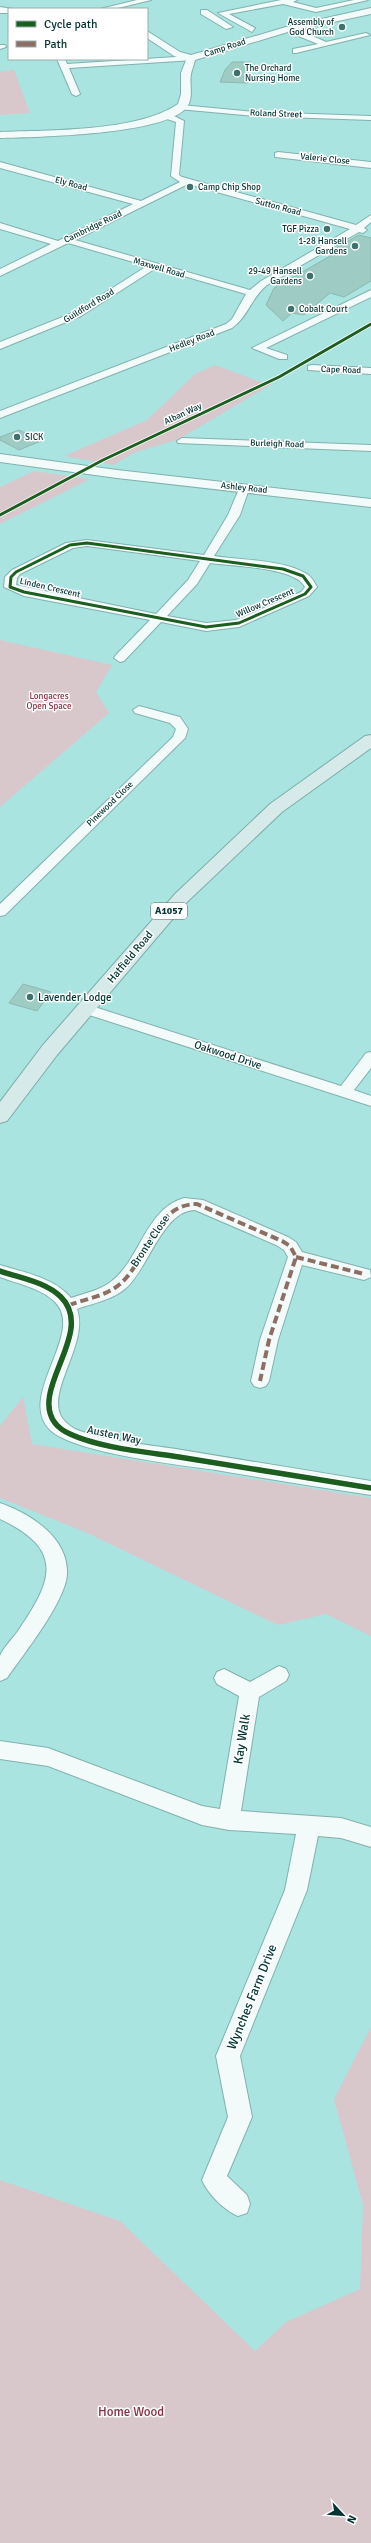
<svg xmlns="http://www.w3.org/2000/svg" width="371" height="2543" font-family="Signika,sans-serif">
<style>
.green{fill:#d8c7cb}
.building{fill:#9ecbc3;stroke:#8cb8b1}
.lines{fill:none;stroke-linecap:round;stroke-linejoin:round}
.minor-casing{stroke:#81b1ae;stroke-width:2}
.tertiary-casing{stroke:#81b1ae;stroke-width:2}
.primary-casing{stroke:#7aacaa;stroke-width:2}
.minor{fill:#f2fbfa;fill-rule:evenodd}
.tertiary{fill:#f2fbfa;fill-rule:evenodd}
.primary{fill:#d6ebe9;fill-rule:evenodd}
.quiet{stroke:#8d6e63;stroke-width:4;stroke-dasharray:8 4;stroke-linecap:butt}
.cycleway-far1-casing{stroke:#fff;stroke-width:4.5}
.cycleway-casing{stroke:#fff;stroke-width:8}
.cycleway-far1{stroke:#1b5e20;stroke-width:3}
.cycleway{stroke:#1b5e20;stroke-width:5.5}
.poi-dot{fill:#3d726f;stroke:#fff;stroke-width:1.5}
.labels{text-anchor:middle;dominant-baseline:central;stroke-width:3;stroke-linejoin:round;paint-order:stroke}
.far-poi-label{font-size:9px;fill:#023432;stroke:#fff;text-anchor:end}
.far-street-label{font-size:9px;fill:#023432;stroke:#fff}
.far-park-label{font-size:9px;fill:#882e42;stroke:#fff}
.shield{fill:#fff;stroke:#4e7170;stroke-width:1}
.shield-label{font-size:10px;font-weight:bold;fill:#023432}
.street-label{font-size:11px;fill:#023432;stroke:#fff}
.poi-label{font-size:11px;fill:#023432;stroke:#fff;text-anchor:start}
.near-street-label{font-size:13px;fill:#023432;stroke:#fff}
.near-park-label{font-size:13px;fill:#882e42;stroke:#fff}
</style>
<rect width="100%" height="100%" fill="#aae4e0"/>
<path class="green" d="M14,70L30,113L0,115V72Z
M215,365L258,381L272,384L179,439L136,452L113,465L64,456L147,420L195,374Z
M34,471L90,479L0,524V487Z
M0,640L112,665L96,692L109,713L0,807Z
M23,1397L32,1444L371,1498V1636L326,1614L278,1625L85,1532L0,1498V1426Z
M371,2027V2543H0V2180L120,2221L255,2351L286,2322L360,2289L363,2205L334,2099Z"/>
<path class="building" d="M232,62H251L250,65H253L247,83L220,82L225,70Z
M359,235L371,238V281L344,297L330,293L304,315L292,313L283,321L266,305L274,288L332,255L327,253Z
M19,430L41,441L19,450L0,440V437Z
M23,984L51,992L37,1011L9,1003Z"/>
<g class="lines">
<g class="minor-casing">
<path id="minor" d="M137,0H151L114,9H100Z
M281,0H297L293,2L316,8L354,0H368L316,12L283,4L229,14L255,28L252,32L218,13Z
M201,10H207L233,27L226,29L201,14Z
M286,27H292L326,42L366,33L370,35L296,53H293V49L318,44L286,31Z
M0,45H5L6,47L0,49Z
M191,56H194V60L69,68L80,94L76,96L72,94L57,59H65L67,64Z
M181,105L255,112L371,116V120L255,116L178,109L177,107Z
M164,114H170L184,121L179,175L182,177L356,225L371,215V222L364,228L367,230L363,233L359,232L267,285C251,298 248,317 232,328L0,418V411L226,324L232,319L246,294L156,268L81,316L0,349V342L75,312L147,266L68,243L0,276V269L51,244L0,229V223L58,241L133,204L0,168V162L141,201L180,182L171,176L176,122L164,118ZM188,184L350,229L261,281L250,290L75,240Z
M278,152L371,162V168L275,157V153Z
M371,290V297L266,348L287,355V359H279L252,348Z
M312,365L371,368V374L308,370V366Z
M182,438L371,445V451L178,443L177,441Z
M244,486L249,489L240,515L214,556C240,560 284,560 305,573C311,576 314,581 317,587L309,596L239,627L206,631L161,622L124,661L120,662L114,658L116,655L150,620L24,596L4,587L5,577L12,570L66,543L87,540L204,555L228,515L239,489ZM87,546L200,561L188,580L156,614L16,585L17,578L20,574L73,548ZM210,563C232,566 295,567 305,587L301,592L236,620L206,623L167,616L197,584Z
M139,706L180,717L188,729L185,738L5,915L0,916V904L173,737L176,729L170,723L135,713L133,710Z
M85,1004L341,1086L366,1053L371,1052V1068L354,1090L371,1096V1106L80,1012L78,1009Z
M184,1198L203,1200L288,1237L296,1242L302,1252L370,1270L371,1277L364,1280L302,1265L278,1340L269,1381L266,1386L260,1388L254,1386L251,1381L260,1340L288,1257L284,1250L276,1245L195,1210C163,1210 148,1269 126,1288C113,1300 93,1303 77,1309C89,1342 49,1387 60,1414C62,1420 70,1426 75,1429C100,1440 148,1445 176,1449C241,1460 306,1470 371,1481V1495C319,1487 268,1479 216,1470C180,1465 74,1453 50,1430C16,1396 86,1333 55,1302C41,1288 18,1284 0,1277V1265C23,1272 55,1278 71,1298C85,1293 102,1290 113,1280C141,1257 146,1209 184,1198Z
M0,1503C31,1514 69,1538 67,1575C65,1602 23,1655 7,1678L0,1681C0,1674 0,1663 0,1656C3,1648 13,1638 18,1631C52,1581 66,1550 0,1519Z
M279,1666L286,1669L289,1675L286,1681L259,1697L241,1811L341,1818L371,1827V1847L341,1838L318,1836L307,1890L240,2056L252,2117L227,2176L247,2195L250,2204L247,2213L238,2216C224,2210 208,2194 202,2180L228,2117L216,2056L285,1890L296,1834L229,1830L202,1825L48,1766L0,1759V1741L48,1748L202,1806L220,1809L239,1696L217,1684L214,1678L217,1672L224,1669L250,1682Z"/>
</g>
<g class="tertiary-casing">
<path id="tertiary" d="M0,7L13,9H9V13H0Z
M371,8V14L291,31L195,60C194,65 192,69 191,74C189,85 194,97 187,107C166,135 36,137 0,138V132C49,130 137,132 178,104L181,94V73L186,60L174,56L147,38V31L180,52L191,55L286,27Z
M0,454L117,470L371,499V507L117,478L0,462Z"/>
</g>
<g class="primary-casing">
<path id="primary" d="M371,735V748L282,812L187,902L57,1055L7,1121L0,1123V1102L43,1045L175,894L270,804L365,736Z"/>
</g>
<use href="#minor" class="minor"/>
<use href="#tertiary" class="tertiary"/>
<use href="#primary" class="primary"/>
<path class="quiet" d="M296,1257L364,1274
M69,1305C86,1299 106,1296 120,1284C148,1260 154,1204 197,1204L282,1241L290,1246L296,1257L269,1340L260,1381"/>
<g class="cycleway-far1-casing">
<path id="cycleway-far1" d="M0,515L103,460L279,377L371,324
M87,543L283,569L303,576L311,587L305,594L239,623L206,627L24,592L10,587L11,577L16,572L70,545Z"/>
</g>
<g class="cycleway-casing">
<path id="cycleway" d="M0,1271C20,1278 46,1282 61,1297C96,1332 29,1389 55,1423C58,1427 65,1432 70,1434C100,1448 146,1452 179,1457C243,1467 307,1478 371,1488"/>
</g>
<use href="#cycleway-far1" class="cycleway-far1"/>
<use href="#cycleway" class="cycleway"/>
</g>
<g class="poi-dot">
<circle cx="342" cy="27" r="4"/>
<circle cx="237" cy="73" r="4"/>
<circle cx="190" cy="187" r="4"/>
<circle cx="327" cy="229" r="4"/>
<circle cx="355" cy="246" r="4"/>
<circle cx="310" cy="276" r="4"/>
<circle cx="291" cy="309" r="4"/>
<circle cx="17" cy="437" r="4"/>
<circle cx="30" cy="997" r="4"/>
</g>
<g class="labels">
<g class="far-poi-label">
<text x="334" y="22">Assembly of<tspan x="334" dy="10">God Church</tspan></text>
<text x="245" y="68" text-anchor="start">The Orchard<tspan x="245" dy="10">Nursing Home</tspan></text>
<text x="198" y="187" text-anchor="start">Camp Chip Shop</text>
<text x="319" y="229">TGF Pizza</text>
<text x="347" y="241">1-28 Hansell<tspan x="347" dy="10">Gardens</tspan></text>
<text x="302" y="271">29-49 Hansell<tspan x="302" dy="10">Gardens</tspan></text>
<text x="299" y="309" text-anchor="start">Cobalt Court</text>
<text x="25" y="437" text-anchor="start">SICK</text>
</g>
<g class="far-street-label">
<text transform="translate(225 48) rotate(-18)">Camp Road</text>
<text transform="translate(276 114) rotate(2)">Roland Street</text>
<text transform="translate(325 159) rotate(6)">Valerie Close</text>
<text transform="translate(71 184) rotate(15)">Ely Road</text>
<text transform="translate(278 207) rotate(15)">Sutton Road</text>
<text transform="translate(93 227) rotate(-26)">Cambridge Road</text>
<text transform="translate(159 268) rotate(16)">Maxwell Road</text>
<text transform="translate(89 306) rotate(-31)">Guildford Road</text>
<text transform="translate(192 341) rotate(-21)">Hedley Road</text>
<text transform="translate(341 370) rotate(2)">Cape Road</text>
<text transform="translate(183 414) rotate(-25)">Alban Way</text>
<text transform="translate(277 444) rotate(2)">Burleigh Road</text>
<text transform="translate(244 488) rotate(6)">Ashley Road</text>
<text transform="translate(50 588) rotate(13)">Linden Crescent</text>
<text transform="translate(265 603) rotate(-23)">Willow Crescent</text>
<text transform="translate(110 804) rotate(-44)">Pinewood Close</text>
</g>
<g class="far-park-label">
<text x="49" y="696">Longacres<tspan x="49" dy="10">Open Space</tspan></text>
</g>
<rect class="shield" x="151" y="903" width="36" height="16" rx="3"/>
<g class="shield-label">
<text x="169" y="911">A1057</text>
</g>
<g class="street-label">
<text transform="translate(130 957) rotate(-50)">Hatfield Road</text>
<text transform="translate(228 1055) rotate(18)">Oakwood Drive</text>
<text transform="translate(150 1241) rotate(-56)">Bronte Close</text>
<text transform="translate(114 1435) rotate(12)">Austen Way</text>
</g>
<g class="poi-label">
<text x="38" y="997">Lavender Lodge</text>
</g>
<g class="near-street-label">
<text transform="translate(242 1739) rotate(-81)">Kay Walk</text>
<text transform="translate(252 1997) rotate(-68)">Wynches Farm Drive</text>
</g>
<g class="near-park-label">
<text x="131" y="2412">Home Wood</text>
</g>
</g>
<rect x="8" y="8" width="140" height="52" fill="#ffffff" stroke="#9aaead"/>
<rect x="16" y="21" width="20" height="6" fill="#1b5e20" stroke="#9aaead"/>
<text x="44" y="28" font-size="12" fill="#023432">Cycle path</text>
<rect x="16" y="41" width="20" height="6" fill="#8d6e63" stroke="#9aaead"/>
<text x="44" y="48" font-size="12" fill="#023432">Path</text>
<g transform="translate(343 2515) rotate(116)" stroke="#ffffff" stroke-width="3" paint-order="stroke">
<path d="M0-3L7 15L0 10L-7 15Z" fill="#023432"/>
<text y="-6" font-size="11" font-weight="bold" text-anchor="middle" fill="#023432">N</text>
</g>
</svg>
